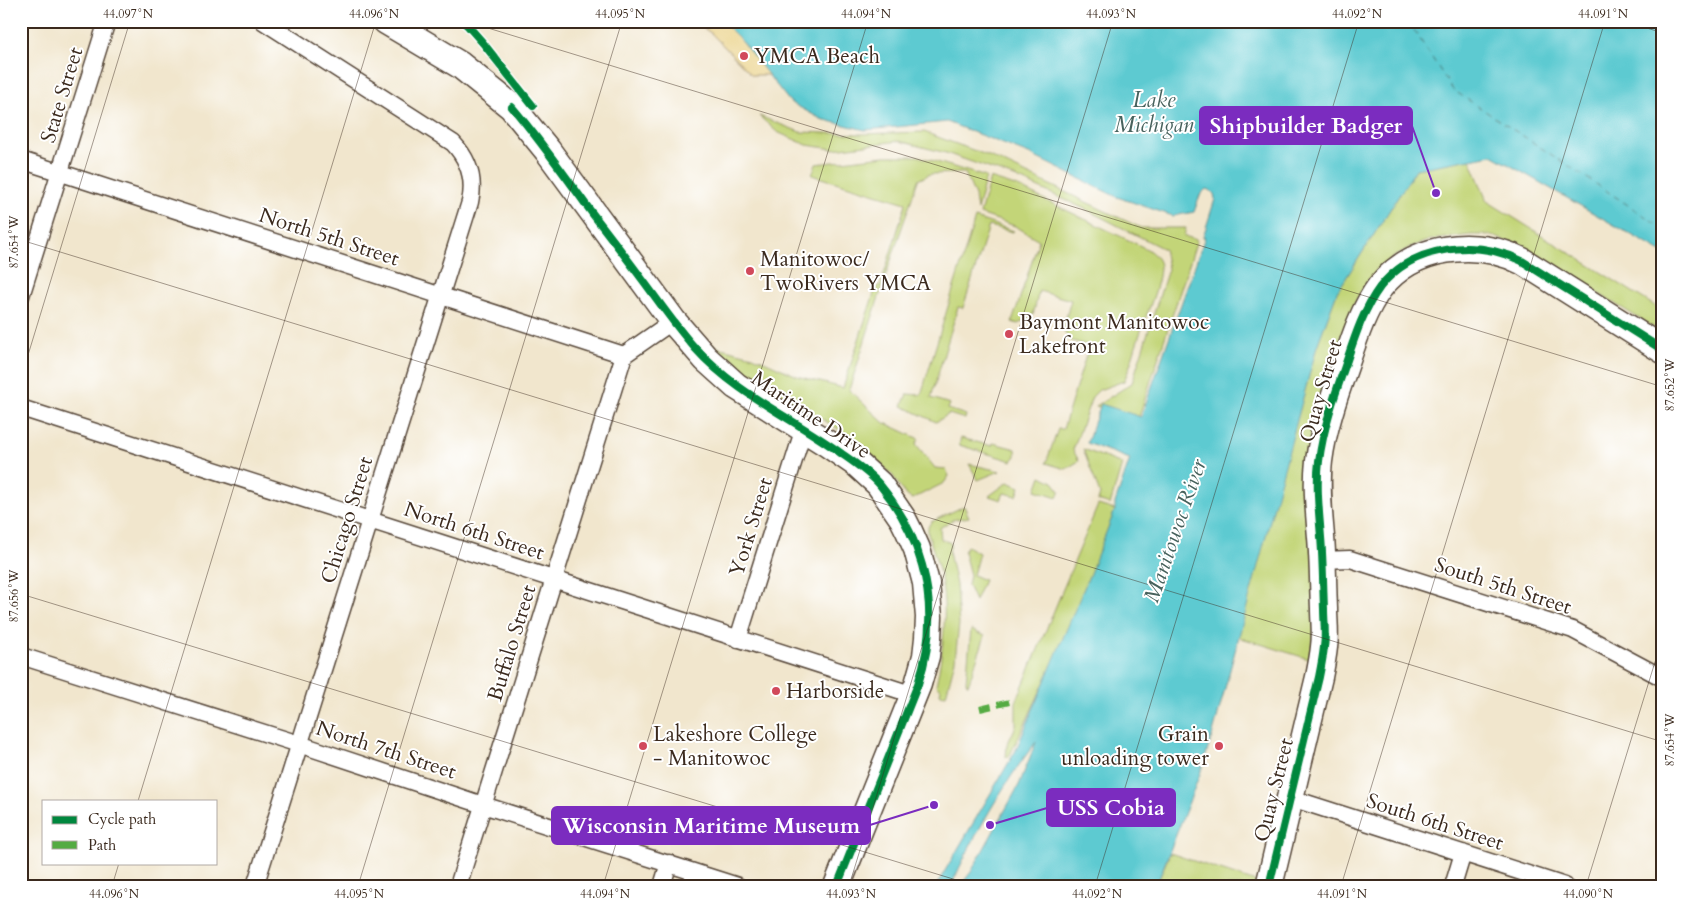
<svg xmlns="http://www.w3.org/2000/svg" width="1684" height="907" font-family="Cardo,serif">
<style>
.green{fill:#c3d578;stroke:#7f804b}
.sand{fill:#eeda9e;stroke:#94825e}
.water{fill:#5dcad1;stroke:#4c7a78}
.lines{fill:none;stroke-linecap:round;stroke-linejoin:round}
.ferry{stroke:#47625d;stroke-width:1;stroke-dasharray:6 5;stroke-linecap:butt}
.street-casing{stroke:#564638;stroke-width:19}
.primary-casing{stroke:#564638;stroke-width:29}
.street{stroke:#fff;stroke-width:16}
.primary{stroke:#fff;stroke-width:26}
.quiet{stroke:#55ab43;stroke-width:6;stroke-dasharray:12 6;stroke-linecap:butt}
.cycleway-casing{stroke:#fff;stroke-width:11}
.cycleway{stroke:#00873e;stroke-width:8}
.ticks{fill:none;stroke:#3b2a1e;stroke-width:1;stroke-opacity:0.45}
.poi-dot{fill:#d1495b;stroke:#fff;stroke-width:2}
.labels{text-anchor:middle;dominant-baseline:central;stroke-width:4;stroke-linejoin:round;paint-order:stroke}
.poi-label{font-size:21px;fill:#3b2a1e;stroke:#fff;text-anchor:start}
.street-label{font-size:21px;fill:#3b2a1e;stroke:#fff}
.water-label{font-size:22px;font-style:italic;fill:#47625d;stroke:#fff}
.leader{fill:none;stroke:#7b2cbf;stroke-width:2}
.callout-dot{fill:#7b2cbf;stroke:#fff;stroke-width:2}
.callout{fill:#7b2cbf;stroke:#7b2cbf;stroke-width:2}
.callout-label{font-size:22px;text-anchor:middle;font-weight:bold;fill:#fff}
.neatline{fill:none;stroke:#3b2a1e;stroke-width:2}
.ticks-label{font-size:12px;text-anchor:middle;fill:#3b2a1e}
</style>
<rect width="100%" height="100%" fill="#fff"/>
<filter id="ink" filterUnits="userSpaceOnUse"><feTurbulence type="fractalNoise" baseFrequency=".02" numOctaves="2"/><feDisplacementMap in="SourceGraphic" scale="10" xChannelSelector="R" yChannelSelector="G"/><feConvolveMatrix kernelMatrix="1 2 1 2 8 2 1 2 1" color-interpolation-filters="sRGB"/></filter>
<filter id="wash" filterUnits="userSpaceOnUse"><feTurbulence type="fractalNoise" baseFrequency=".0096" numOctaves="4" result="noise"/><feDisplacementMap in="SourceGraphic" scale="20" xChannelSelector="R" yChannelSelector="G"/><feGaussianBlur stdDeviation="1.12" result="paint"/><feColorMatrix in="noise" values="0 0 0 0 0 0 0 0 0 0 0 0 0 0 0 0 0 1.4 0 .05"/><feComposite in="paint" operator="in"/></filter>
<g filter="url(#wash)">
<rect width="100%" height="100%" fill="#f1e6cd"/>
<path class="green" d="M759,116L800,132L860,134L924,132L989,156L1141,228H1186L1184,236L1197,240L1138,420L1096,406L1132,383L1168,269L1164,249L1085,209L1017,178L946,153L899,141L833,149L807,145L777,132Z
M885,156H918L986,177L977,210L975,196L965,173L930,174L918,180L887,272L849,390L883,422L919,439L916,444L935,468L946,469L949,476L944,483L912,499C903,495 899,484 893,476C884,466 872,456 862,447C817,407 752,393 713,346L753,356L797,376L843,388L875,290L881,284L906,203L812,175L816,164Z
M1470,159L1487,201L1663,311V333L1525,249L1491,235H1471L1430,240L1410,247L1395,256L1380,268L1367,282L1354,304L1329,376L1312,660L1238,637L1317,346L1337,292L1416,169Z
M990,178L1018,187L1147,249C1153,253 1160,259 1160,267C1160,285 1146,315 1140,334C1134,350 1131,366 1124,381L1099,390L1092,397L1073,450L1079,461L1066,469L1046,463L1058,429H1063L1089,346L1069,340L1063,328L1071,300L1039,291L1033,315L1018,324L1012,322L1039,240L1015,226L980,214Z
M975,218L1014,231L1013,232L989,226L963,308L958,307L931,398L950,404L948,409L966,415L965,419L949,414L936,422L902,406L907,394L921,395Z
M961,438L992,446L993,443L1016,449V456L1012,461L959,445Z
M1083,449L1122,464L1110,505L1098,501L1100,494Z
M969,464L1000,471L978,480Z
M1041,476L1053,482L1060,491L1057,497L1036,490Z
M1008,482L1020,487L1017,496L1004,493L1001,500L989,496Z
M1098,505L1115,510C1083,594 1049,676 1009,757H1006L1007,745L1016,726V702Z
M964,506L969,517L952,520L940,528L941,539L951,543L949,552L956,585L959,624L955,660L946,695L940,694L941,689L936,685C944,647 949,605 938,566C935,555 931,544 928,533V527L931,522Z
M967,546L979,553L973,575L984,580L975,601L968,585L970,575L964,552Z
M971,630L985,636L968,685L966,682Z
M1170,853L1256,882L1255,886H1156Z"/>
<path class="sand" d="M693,21H722L739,38L770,75H752L711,33Z"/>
<path class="water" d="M722,21H1663V253L1492,155L1416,169L1337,292L1317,346L1213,733L1200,774L1156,886H960L971,872L1019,785L1036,742C1003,784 973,837 951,886H936L1015,752L1087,581L1115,510V503L1130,459L1087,443L1101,404L1141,417L1205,237H1203L1215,199L1214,194L1210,190L1206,189L1200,195L1194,212L1173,216L1117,197L1029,154L947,122L865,130L821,119L790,102L739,38Z"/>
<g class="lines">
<path class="ferry" d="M1408,21L1453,90L1663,228"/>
</g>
</g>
<g filter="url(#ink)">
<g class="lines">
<g class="street-casing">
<path id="street" d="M21,160L624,355
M21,296L107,21
M21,408L914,695
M1322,560L1350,559L1573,630L1663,678
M738,639L804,428
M21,656L299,744L483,805L738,886
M1291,798L1565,886
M255,886L470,202C475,180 469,160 453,143L263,21
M458,886L624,355L673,321
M662,886L669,863
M1453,886L1463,853"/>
</g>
<g class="primary-casing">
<path id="primary" d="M386,21L460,65L512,107L548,151L673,321L706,359L736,386L828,444L857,464L879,484L903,519L909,531L917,549L926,583L929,617L928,638L926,656L918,684L837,886
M1269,886L1319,677C1321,667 1323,657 1324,647C1326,635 1324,621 1324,609C1323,585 1323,561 1321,537C1319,512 1316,486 1319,461C1323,429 1334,397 1345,366C1354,339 1363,310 1380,287C1413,245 1476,238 1522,261L1663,350"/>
</g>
<use href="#street" class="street"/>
<use href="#primary" class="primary"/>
<path class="quiet" d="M980,709L1014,701"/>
<g class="cycleway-casing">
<path id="cycleway" d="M462,21L468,26L483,43L533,106
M512,107C541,141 566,177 592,213C609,235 626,257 642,279C660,303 676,327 695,348C736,394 793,418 842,454C855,463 870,473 880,485C899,508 914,536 922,565C933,604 931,645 918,684L837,886
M1269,886L1319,677C1321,667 1323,657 1324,647C1326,635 1324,621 1324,609C1323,585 1323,561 1321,537C1319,512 1316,486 1319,461C1323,429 1334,397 1345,366C1354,339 1363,310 1380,287C1413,245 1476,238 1522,261L1663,350"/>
</g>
<use href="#cycleway" class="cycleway"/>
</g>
</g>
<path class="ticks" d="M465,21L1663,387M1624,21L1663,33M21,240L1663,742M21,378L130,21M21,594L976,886M138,801L376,21M112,886L119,863M358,886L622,21M603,886L868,21M849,886L1113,21M1095,886L1359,21M1341,886L1605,21M1586,886L1663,636"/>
<g class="poi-dot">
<circle cx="744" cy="56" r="5"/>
<circle cx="750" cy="271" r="5"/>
<circle cx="1009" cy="334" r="5"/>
<circle cx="776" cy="691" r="5"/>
<circle cx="643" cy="746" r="5"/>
<circle cx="1219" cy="746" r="5"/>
</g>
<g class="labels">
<g class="poi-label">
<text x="754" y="56">YMCA Beach</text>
<text x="760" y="259">Manitowoc/<tspan x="760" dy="24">TwoRivers YMCA</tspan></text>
<text x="1019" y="322">Baymont Manitowoc<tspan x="1019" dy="24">Lakefront</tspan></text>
<text x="786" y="691">Harborside</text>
<text x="653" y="734">Lakeshore College<tspan x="653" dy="24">- Manitowoc</tspan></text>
<text x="1209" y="734" text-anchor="end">Grain<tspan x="1209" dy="24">unloading tower</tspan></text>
</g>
<g class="street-label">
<text transform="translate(62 95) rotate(-73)">State Street</text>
<text transform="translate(329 237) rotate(18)">North 5th Street</text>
<text transform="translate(1321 391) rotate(-74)">Quay Street</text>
<text transform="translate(811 415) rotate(34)">Maritime Drive</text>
<text transform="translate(347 520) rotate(-73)">Chicago Street</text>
<text transform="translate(751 527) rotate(-73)">York Street</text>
<text transform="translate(474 531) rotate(18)">North 6th Street</text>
<text transform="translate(1503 586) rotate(18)">South 5th Street</text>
<text transform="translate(512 643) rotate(-73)">Buffalo Street</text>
<text transform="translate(386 750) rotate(18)">North 7th Street</text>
<text transform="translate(1274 790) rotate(-76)">Quay Street</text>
<text transform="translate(1435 822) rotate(18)">South 6th Street</text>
</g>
<g class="water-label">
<text x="1154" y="100">Lake<tspan x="1154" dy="25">Michigan</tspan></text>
<text transform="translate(1175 531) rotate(-71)">Manitowoc River</text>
</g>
</g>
<path class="leader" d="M1436 193L1412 126M990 825L1047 808M934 805L870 825"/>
<g class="callout-dot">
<circle cx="1436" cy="193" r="5"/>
<circle cx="990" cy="825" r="5"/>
<circle cx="934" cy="805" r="5"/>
</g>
<g class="callout">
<rect x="1200" y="107" width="212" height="37" rx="5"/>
<rect x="1047" y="789" width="128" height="37" rx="5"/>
<rect x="552" y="807" width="318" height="37" rx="5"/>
</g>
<g class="callout-label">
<text x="1306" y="133">Shipbuilder Badger</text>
<text x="1111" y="815">USS Cobia</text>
<text x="711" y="833">Wisconsin Maritime Museum</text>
</g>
<rect width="1684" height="907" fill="none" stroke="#fff" stroke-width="55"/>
<rect x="42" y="800" width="175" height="65" fill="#ffffff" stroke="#b1aaa5"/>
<rect x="52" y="816" width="25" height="8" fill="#00873e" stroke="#b1aaa5"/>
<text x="88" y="824" font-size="15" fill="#3b2a1e">Cycle path</text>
<rect x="52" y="841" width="25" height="8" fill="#55ab43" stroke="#b1aaa5"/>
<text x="88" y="850" font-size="15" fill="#3b2a1e">Path</text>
<rect x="28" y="28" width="1628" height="852" class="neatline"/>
<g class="ticks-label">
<text x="128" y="18">44.097°N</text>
<text x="374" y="18">44.096°N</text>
<text x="620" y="18">44.095°N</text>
<text x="866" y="18">44.094°N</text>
<text x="1111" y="18">44.093°N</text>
<text x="1357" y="18">44.092°N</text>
<text x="1603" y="18">44.091°N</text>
<text transform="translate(14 242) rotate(-90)" y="4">87.654°W</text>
<text transform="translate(1670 385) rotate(-90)" y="4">87.652°W</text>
<text transform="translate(14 596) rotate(-90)" y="4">87.656°W</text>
<text transform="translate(1670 740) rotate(-90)" y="4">87.654°W</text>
<text x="114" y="898">44.096°N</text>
<text x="359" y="898">44.095°N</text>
<text x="605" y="898">44.094°N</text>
<text x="851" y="898">44.093°N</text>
<text x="1097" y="898">44.092°N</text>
<text x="1342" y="898">44.091°N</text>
<text x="1588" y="898">44.090°N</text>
</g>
</svg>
